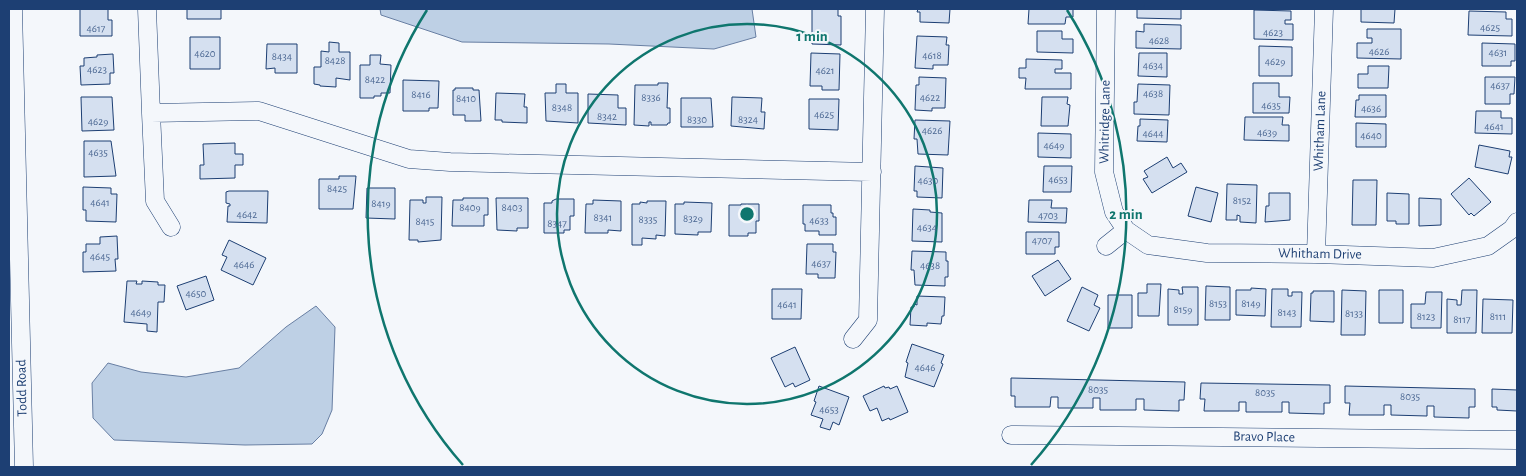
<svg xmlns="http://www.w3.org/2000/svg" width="1526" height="476" font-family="'Alegreya Sans',sans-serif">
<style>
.water{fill:#bed0e5;stroke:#687fa3}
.building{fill:#d5e0f0;stroke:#1d3f73}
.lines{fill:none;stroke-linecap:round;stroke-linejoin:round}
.minor-casing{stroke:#1d3f73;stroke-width:19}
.minor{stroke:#f4f7fb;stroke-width:18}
.ring{fill:none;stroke:#0f766e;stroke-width:2.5}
.labels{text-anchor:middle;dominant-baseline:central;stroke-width:4;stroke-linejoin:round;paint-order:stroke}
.number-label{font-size:11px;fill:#4b6792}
.street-label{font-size:14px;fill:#1d3f73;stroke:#f4f7fb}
.centre{fill:#0f766e;stroke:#f4f7fb;stroke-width:2.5}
.ring-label{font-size:15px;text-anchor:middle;font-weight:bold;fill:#0f766e;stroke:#f4f7fb;stroke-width:4;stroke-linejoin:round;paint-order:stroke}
</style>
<rect width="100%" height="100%" fill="#f4f7fb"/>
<path class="water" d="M380,9H752L756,37L714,49L609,44L462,42L381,15Z
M316,306L335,327L332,410L322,434L312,444L245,445L114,440L93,418L92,383L108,363L141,372L186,377L239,368L286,327Z"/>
<path class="building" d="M80,9H108V20H112V36H80Z
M187,9H221V19H187Z
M812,9H838V16H841V45L812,44Z
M918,9H950L949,23L920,22V12H917Z
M1029,9H1073V17H1066L1065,24H1028Z
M1137,9H1181V19L1137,18Z
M1361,9H1395L1394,23L1361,22Z
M1254,10L1291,11V20H1285V24H1293V40L1254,39Z
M1469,11L1506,12V19H1512V36L1468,35Z
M1144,24L1181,25V49L1136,48V31L1144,32Z
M1367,29H1401V59L1357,58V43H1372V38H1367Z
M1037,31H1062V39H1073V53L1037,52Z
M917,36L947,37L946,45H949L948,65H933V69L915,68Z
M190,37H220V69H190Z
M329,42L339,43V52H350V80L336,78V87L320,86V85L314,84V67H321V51L329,52Z
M1482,43L1515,44V61H1511V66H1482Z
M267,44H297V73H275V68L266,69Z
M1259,46L1292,47V76H1259Z
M811,53L840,54L839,90H822V86H810Z
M1139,53H1167V77L1138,76Z
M113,54L114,73H110V84L81,85L80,66H84V58L97,57V55Z
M370,55H381L380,64L391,65L390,93H381V96H374V98H360V65H370Z
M1026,59L1062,60V69H1055V73H1071V89H1025L1026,78H1019V68H1026Z
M1368,66H1389L1388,88H1358V74H1368Z
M919,77L946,78L945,108H932V111L915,110L916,85H919Z
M1485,77H1515L1514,94H1510V104H1485Z
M403,80L439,81L438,108H429V111H403Z
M658,83H668L667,108H670V123H668L667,125H651V122H649V126L634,125L635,85H658Z
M1253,83H1279V97H1290L1289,113H1253Z
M556,84H566V93H578V123L546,121L545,93H556Z
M1138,84L1170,85L1169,115L1134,114V102H1137Z
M455,88H473V90H479L481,121H465V115H453V90H455Z
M496,93L525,94L524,107H527V123L502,122V120H495Z
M588,94L618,95V108H626V125L588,123Z
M1359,95H1386V117H1355L1356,100H1359Z
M81,97H112L114,130L82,131Z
M732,97L762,98L761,112H765L764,129L731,126Z
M1042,97H1068L1067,104L1070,105L1068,126H1041Z
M681,98H711L713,127H681Z
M809,99H839L838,130L809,129Z
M1476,111H1501V118H1512V134L1475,133Z
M1245,117H1283L1282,125H1289V141L1244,140Z
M1140,119L1168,120L1167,142L1137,141L1138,126H1140Z
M915,120L950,121L948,155L918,154L917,139H914Z
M1356,123L1386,124V147H1356Z
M1038,133L1071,134V158L1038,157Z
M84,141H111L116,176L84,177Z
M235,143V154H243V165H235V178L200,179V165H204L203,144Z
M1479,145L1510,151L1509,157H1512L1508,174L1475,167Z
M1167,157L1173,168L1181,163L1187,172L1152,193L1143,179L1148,177L1144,171Z
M915,166L943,168L942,198L917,197V191H914Z
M1044,166H1072L1071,192H1043Z
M339,176H356L353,209H319V179H339Z
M1469,178L1491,202L1474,216L1471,213L1469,215L1451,194Z
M1353,180H1377L1376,225H1352Z
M1227,184L1257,185L1256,223L1240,222V216L1237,215V220H1226Z
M83,187L111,188V194H117L116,222L86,221V210H83Z
M1196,187L1218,193L1211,222L1188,216Z
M367,188H395V219L366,218Z
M229,191H268L267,223L227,222L228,206H230V204L226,203V192Z
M1269,193H1290V220L1265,222L1266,206H1269Z
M1387,193L1409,194V224H1396V221H1387Z
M426,197H442L441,240L418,242V240H409L410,200H423V203H426Z
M463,198H488V215H484V226H452L453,200H463Z
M496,198H528V228H517V231L497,230Z
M1419,198L1441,199V225L1419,226Z
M556,199H574V216H570V230H564V233H544V203H552V201Z
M593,200L621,201V231L608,230V233H585L586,204H593Z
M1029,200H1052L1051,208H1067L1066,223L1028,222Z
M647,201H666L665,236L656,235V239L642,238V245H632V204H640V202L647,203Z
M684,202L712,203L711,232H698V235L675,234V204H684Z
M741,204H759V221H756V233H748V236H729V205H741Z
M803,205H831V213H833V217H836V235H819V231H805V224H803Z
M913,209L930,210V212L942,213V242L912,241Z
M1026,232H1059V247H1055V254H1026Z
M117,236L118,259H115L116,271L83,272V252H86V244H100V237Z
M229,240L266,258L253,285L221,270L227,257L222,255Z
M807,244H833V252H836L835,278H818V274H806Z
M912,251L946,252V261H948V277H945V286L915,285L914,270H911Z
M1058,260L1071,279L1045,296L1032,276Z
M206,276L214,300L186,310L177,286Z
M127,281H137L136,284H142V281L158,282V285H165L164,302H158L157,332L147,331V324L124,322Z
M1147,284H1161L1159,316H1138V293H1147Z
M1206,286L1230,287V320H1205Z
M1082,287L1098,295L1094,305L1100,308L1089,331L1067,321Z
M1182,287H1198V325H1168V289L1179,290V294H1183Z
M1251,288L1266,289L1265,316L1236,315V290H1251Z
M772,289H802L801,319H772Z
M1272,289H1288V296H1292V292H1302L1301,327H1271Z
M1342,290L1366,291L1365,335H1341Z
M1379,290H1403V323H1379Z
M1462,290H1477L1476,333H1447V299L1457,300V305H1461Z
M1313,291H1334V322L1310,321L1311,293H1313Z
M1426,292H1442L1441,328H1411V304H1425Z
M1108,295H1132V328H1108Z
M917,296L945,297L944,316H942L941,324L927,323V326L910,325L911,307H914V304L917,305Z
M1483,299L1513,300L1512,333H1482Z
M912,344L944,355L941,363L943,364L934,387L905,377L908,363L906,362Z
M795,347L810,380L795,387L793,383L785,387L771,358Z
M1011,378L1185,382L1184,400H1179V411L1144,410V399H1136V410H1100V398H1093V408H1058V397H1051L1050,407H1015V396H1011Z
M1201,383L1330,385V403H1324V414L1289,413V402H1282V412H1246V402H1239V411H1204L1205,399H1200Z
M819,386L849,397L839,425L833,422L830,430L820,427L823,419L811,415L816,402L814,401Z
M884,386L885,388L889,387L890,389L897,386L908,412L890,420L889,418L882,421L877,408L870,411L863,396Z
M1345,386L1475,389V407H1469V418L1434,417V406H1427V416L1391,415V405H1384V415H1349L1350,403H1345Z
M1492,389L1517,390V411L1497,410V407H1492Z"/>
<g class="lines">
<g class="minor-casing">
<path id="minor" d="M13,9L24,467
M147,9L151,113
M1106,9L1104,172L1114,212L1126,230L1148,245L1207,253L1316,254L1433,258L1488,246L1512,229L1517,222
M171,227L155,201L151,113L259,111L409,159L450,162L872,172
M1106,246L1126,230
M1316,254L1324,9
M853,339L868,320L875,9
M1011,435L1517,440"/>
</g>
<use href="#minor" class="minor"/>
</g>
<g class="ring">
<circle cx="747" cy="214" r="190"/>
<path d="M463 465A379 379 0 0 1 427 10M1067 10A379 379 0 0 1 1031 465"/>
</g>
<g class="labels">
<g class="number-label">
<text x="1490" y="27">4625</text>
<text x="96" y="28">4617</text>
<text x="1273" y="32">4623</text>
<text x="1159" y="40">4628</text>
<text x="1379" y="51">4626</text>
<text x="1498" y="52">4631</text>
<text x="205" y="53">4620</text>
<text x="932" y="55">4618</text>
<text x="282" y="56">8434</text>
<text x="335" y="60">8428</text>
<text x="1275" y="61">4629</text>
<text x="1153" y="65">4634</text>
<text x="97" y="69">4623</text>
<text x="825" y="70">4621</text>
<text x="375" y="79">8422</text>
<text x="1500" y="85">4637</text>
<text x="1153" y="93">4638</text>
<text x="421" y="94">8416</text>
<text x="651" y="97">8336</text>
<text x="930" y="97">4622</text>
<text x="466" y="98">8410</text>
<text x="1271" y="105">4635</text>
<text x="562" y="107">8348</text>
<text x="1371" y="108">4636</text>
<text x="824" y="114">4625</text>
<text x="607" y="116">8342</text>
<text x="697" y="119">8330</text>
<text x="748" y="119">8324</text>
<text x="98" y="121">4629</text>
<text x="1494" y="126">4641</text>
<text x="932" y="130">4626</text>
<text x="1267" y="132">4639</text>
<text x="1153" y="133">4644</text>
<text x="1371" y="135">4640</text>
<text x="1054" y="145">4649</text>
<text x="98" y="152">4635</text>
<text x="1058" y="179">4653</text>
<text x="928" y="180">4630</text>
<text x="337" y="188">8425</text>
<text x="1242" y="200">8152</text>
<text x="100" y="202">4641</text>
<text x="381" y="203">8419</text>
<text x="470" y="207">8409</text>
<text x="512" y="207">8403</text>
<text x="247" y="214">4642</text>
<text x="1048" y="215">4703</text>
<text x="603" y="217">8341</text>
<text x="693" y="218">8329</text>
<text x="648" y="219">8335</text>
<text x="819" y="220">4633</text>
<text x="425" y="221">8415</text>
<text x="557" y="223">8347</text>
<text x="927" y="227">4634</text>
<text x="1042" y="240">4707</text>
<text x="100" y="256">4645</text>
<text x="821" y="263">4637</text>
<text x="244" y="264">4646</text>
<text x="930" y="265">4638</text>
<text x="196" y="293">4650</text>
<text x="1218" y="303">8153</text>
<text x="1251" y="303">8149</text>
<text x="787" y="304">4641</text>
<text x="1183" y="309">8159</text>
<text x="141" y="312">4649</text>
<text x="1287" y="312">8143</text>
<text x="1354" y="313">8133</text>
<text x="1426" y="316">8123</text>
<text x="1498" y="316">8111</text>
<text x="1462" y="319">8117</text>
<text x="925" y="367">4646</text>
<text x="1098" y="389">8035</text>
<text x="1265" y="392">8035</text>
<text x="1410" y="396">8035</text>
<text x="829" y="409">4653</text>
</g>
<g class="street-label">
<text transform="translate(1105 122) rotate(-89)">Whitridge Lane</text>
<text transform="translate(1320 131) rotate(-88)">Whitham Lane</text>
<text transform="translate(1320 254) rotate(1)">Whitham Drive</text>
<text transform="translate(22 388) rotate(-91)">Todd Road</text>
<text transform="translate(1264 437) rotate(1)">Bravo Place</text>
</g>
</g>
<circle cx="747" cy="214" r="8" class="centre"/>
<g class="ring-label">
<text x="812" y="41">1 min</text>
<text x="1126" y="219">2 min</text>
</g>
<rect width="1526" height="476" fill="none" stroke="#1d3f73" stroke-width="20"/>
</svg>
